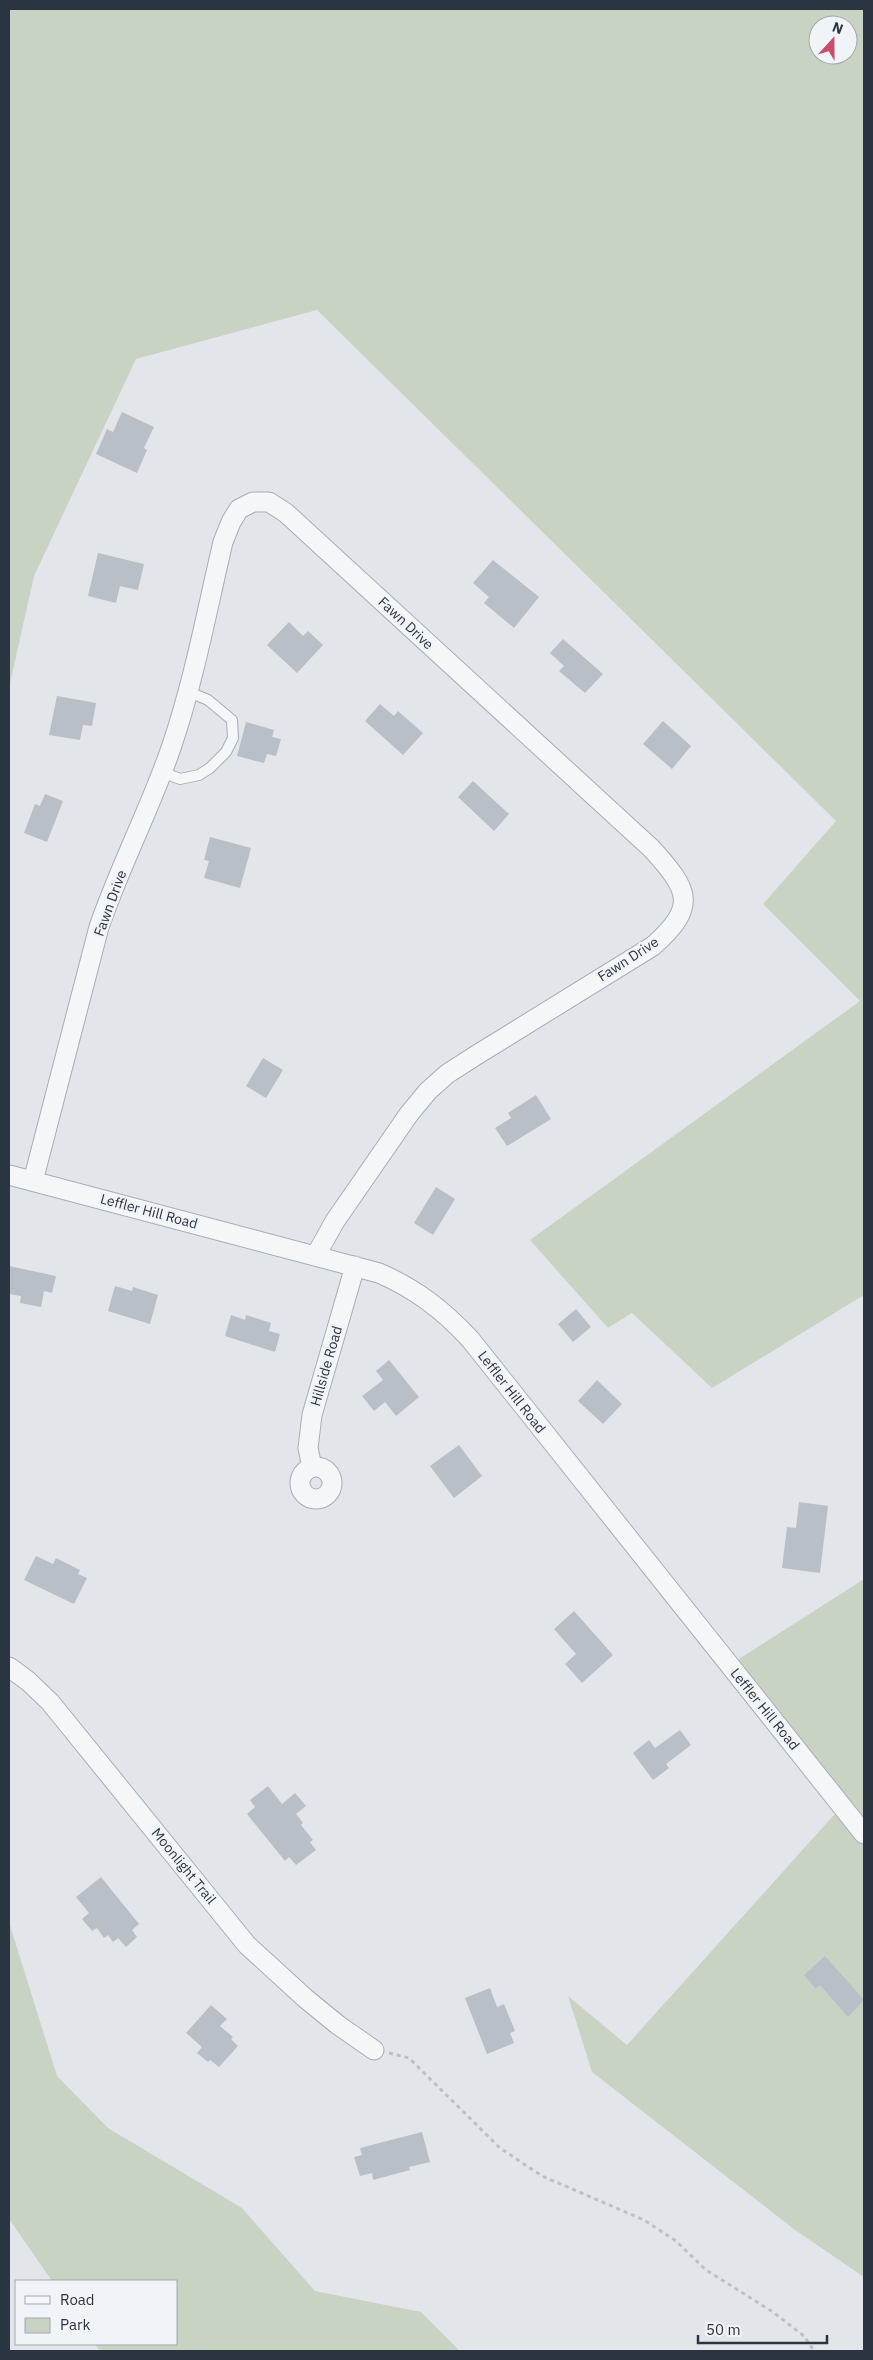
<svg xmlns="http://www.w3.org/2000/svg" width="873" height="2360" font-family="'IBM Plex Sans',sans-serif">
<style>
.green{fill:#c9d3c3;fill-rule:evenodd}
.building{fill:#b9bfc6}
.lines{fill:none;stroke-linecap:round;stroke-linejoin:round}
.lane-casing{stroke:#a7adb4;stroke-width:12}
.street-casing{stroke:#a7adb4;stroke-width:21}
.path{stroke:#bcc0c5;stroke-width:3;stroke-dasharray:4 4;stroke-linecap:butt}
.lane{stroke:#f4f6f8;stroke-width:10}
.street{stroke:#f4f6f8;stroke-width:19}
.labels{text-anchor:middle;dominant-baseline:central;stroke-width:5;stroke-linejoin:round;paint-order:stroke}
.street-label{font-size:14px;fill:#2b3541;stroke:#f1f4f7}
</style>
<rect width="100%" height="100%" fill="#e2e6ea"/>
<path class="green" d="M9,9H864V1295L712,1388L632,1313L608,1328L530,1240L860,1001L763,904L836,821L317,310L136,359L34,576L9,688ZM818,25H848V55H818Z
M864,1579V2277L795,2230L592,2072L568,1996L627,2045L842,1806L731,1664Z
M9,1922L57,2076L108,2128L242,2208L315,2291L421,2312L460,2351H100L95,2344H176V2281H52L9,2219Z"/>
<path class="building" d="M122,412L154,427L144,448L147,450L137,473L96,454L107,429L113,432Z
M98,553L144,564L138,590L120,586L116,603L88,596Z
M493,560L539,597L514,628L484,603L489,597L473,583Z
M289,622L303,636L308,631L323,645L297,673L267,645Z
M563,639L603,674L585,693L559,671L564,666L550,653Z
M57,696L96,703L92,726L83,725L80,740L49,735Z
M380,704L394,716L398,711L423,733L403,755L365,721Z
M663,721L691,746L672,769L643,744Z
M246,722L274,730L272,737L281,739L276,756L267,754L264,763L237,756Z
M473,781L509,814L494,831L458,797Z
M45,794L63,801L47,842L24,833L35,804L40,806Z
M210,837L251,848L240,888L204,878L209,861L204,860Z
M263,1058L283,1070L266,1098L246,1086Z
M536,1095L551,1119L507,1146L495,1128L511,1118L508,1113Z
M436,1187L455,1199L433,1235L414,1223Z
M9,1266L56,1276L52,1293L44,1291L41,1307L20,1303L21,1296L9,1294Z
M115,1286L132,1291L133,1287L158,1295L150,1324L108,1311Z
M576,1309L591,1327L573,1342L558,1324Z
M231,1315L245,1320L246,1315L271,1323L269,1331L280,1334L275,1352L225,1336Z
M389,1360L419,1397L396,1416L385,1402L374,1411L362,1396L383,1380L376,1371Z
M597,1380L622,1404L603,1424L578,1401Z
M459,1445L482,1476L454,1498L430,1466Z
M799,1502L828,1506L820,1573L782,1568L787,1527L796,1528Z
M36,1556L53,1564L56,1558L80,1570L78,1574L87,1578L74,1604L24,1580Z
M574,1611L613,1655L582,1683L565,1664L576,1654L554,1629Z
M680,1730L691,1745L666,1764L669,1768L653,1780L633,1753L649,1740L655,1748Z
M268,1786L282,1804L295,1793L306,1806L296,1814L303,1823L301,1825L313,1840L310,1842L316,1850L296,1865L289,1857L285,1861L247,1814L255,1807L250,1800Z
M101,1877L139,1924L132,1930L137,1937L126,1947L118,1938L113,1942L108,1935L104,1938L97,1928L92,1931L82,1919L89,1913L76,1897Z
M825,1956L864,2000L848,2017L820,1985L816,1989L804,1975Z
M490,1988L497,2007L504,2004L515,2031L510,2033L514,2043L487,2054L465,1998Z
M211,2005L227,2019L220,2026L233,2037L231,2039L238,2046L219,2067L210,2060L208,2062L197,2053L202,2047L186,2033Z
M422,2132L430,2162L409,2167L410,2170L373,2180L372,2173L360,2176L354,2157L362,2155L360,2148Z"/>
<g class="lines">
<g class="lane-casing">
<path id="lane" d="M162,772L180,779L199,775L210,768L226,752L233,738L232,720L208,700L187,691"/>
</g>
<g class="street-casing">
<path id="street" d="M9,1175L379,1273C416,1289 443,1310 470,1339L864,1834
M33,1181L99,927C120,866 150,809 171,748C194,681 207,610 223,542L231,522L239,509L253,502H269L286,513L652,849C689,890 698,906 653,946L475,1056L447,1074L428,1091L409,1114L335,1221L316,1255
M312,1467L308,1448L312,1415L355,1266
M300 1483a16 16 0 1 1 32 0a16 16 0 1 1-32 0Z
M9,1667L28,1681L50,1702L247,1945L305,1998L338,2025L374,2050"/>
</g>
<path class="path" d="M389,2053L409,2058L500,2148L542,2176L644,2220L676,2241L706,2270L773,2312L804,2336L814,2351"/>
<use href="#lane" class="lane"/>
<use href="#street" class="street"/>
</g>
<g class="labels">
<g class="street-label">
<text transform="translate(406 623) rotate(43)">Fawn Drive</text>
<text transform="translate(110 903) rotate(-70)">Fawn Drive</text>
<text transform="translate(628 959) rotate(-33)">Fawn Drive</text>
<text transform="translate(149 1211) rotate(15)">Leffler Hill Road</text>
<text transform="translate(326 1366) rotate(-74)">Hillside Road</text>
<text transform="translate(512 1392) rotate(52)">Leffler Hill Road</text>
<text transform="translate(765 1709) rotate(51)">Leffler Hill Road</text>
<text transform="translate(184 1866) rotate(51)">Moonlight Trail</text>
</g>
</g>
<rect width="873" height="2360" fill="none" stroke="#2b3541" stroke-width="20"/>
<rect x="15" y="2280" width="162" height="65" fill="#f1f4f7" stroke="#a2a8ae"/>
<rect x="25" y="2296" width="25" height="8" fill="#f4f6f8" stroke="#a2a8ae"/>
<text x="60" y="2305" font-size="15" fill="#2b3541">Road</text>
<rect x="25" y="2318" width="25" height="15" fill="#c9d3c3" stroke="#a2a8ae"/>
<text x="60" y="2330" font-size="15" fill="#2b3541">Park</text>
<g transform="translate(833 40) rotate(21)"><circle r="24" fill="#f1f4f7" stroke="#a2a8ae"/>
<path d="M0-4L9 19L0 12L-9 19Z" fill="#c84d6d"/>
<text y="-8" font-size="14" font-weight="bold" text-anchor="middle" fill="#2b3541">N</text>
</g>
<path d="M698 2335v8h129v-8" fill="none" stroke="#2b3541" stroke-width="2.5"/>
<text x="706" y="2335" font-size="15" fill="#2b3541" stroke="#f1f4f7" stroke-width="4" paint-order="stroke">50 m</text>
</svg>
